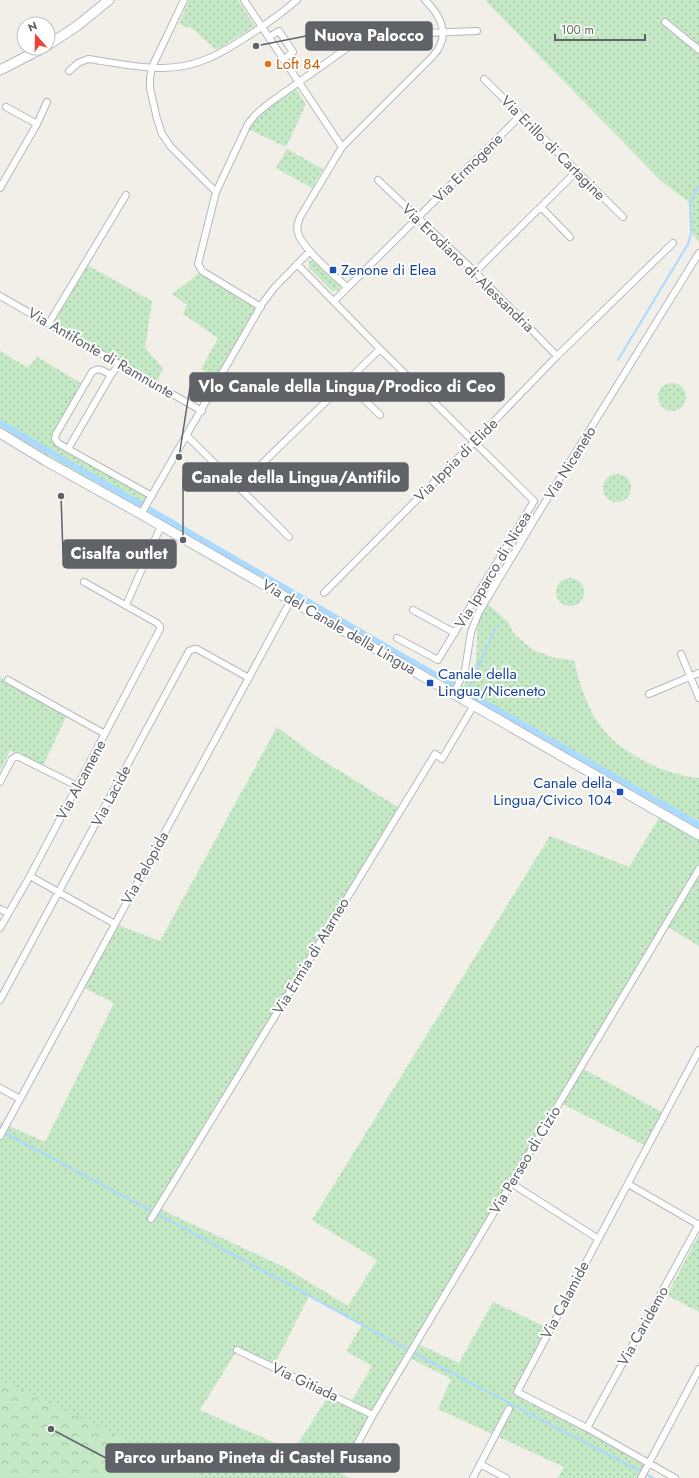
<svg xmlns="http://www.w3.org/2000/svg" width="699" height="1478" font-family="Jost,sans-serif">
<style>
.grass{fill:url(#grass-dots);fill-rule:evenodd}
.forest{fill:url(#forest-crowns)}
.lines{fill:none;stroke-linecap:round;stroke-linejoin:round}
.stream{stroke:#aadaff;stroke-width:2}
.canal{stroke:#aadaff;stroke-width:6}
.street-casing{stroke:#b5b8bc;stroke-width:8}
.secondary-casing{stroke:#b6babf;stroke-width:11}
.street{stroke:#fff;stroke-width:6}
.secondary{stroke:#fff;stroke-width:9}
.food-dot{fill:#e8710a;stroke:#fff;stroke-width:1.5}
.transit-dot{fill:#1a4fb4;stroke:#fff;stroke-width:1.5}
.labels{text-anchor:middle;dominant-baseline:central;stroke-width:4;stroke-linejoin:round;paint-order:stroke}
.food-label{font-size:15px;fill:#c56008;stroke:#fff;text-anchor:start}
.street-label{font-size:15px;fill:#5f6368;stroke:#fff}
.transit-label{font-size:15px;fill:#164399;stroke:#fff;text-anchor:start}
.leader{fill:none;stroke:#5f6368;stroke-width:1.5}
.callout-dot{fill:#5f6368;stroke:#fff;stroke-width:1.5}
.callout{fill:#5f6368;stroke:#5f6368;stroke-width:1.5}
.callout-label{font-size:16px;text-anchor:middle;font-weight:bold;fill:#fff}
</style>
<defs>
<pattern id="grass-dots" width="8" height="8" patternUnits="userSpaceOnUse"><rect width="8" height="8" fill="#c5e8c5"/><path d="M2 2h.1M6 6h.1" fill="none" stroke="#a3c0a4" stroke-width="1.8" stroke-linecap="round"/></pattern>
<pattern id="forest-crowns" width="20" height="18" patternUnits="userSpaceOnUse"><rect width="20" height="18" fill="#c5e8c5"/><path d="M2 6a3 3 0 1 1 6 0M12 15a3 3 0 1 1 6 0" fill="none" stroke="#a3c0a4"/></pattern>
</defs>
<rect width="100%" height="100%" fill="#f1efe8"/>
<path class="grass" d="M189,0H238L255,26L216,50L193,29L179,24Z
M485,0H699V242L691,233L690,203L660,180Z
M296,89L306,104L286,147L248,129C261,111 277,100 296,89Z
M287,149L323,169L312,188L276,168Z
M312,260L317,261L341,285L339,290L332,291L309,268V262Z
M85,264L152,301L145,348L163,368L155,385L49,323Z
M202,271L261,307L220,380L201,369L218,338L183,314L187,305L172,294Z
M0,351L28,368L37,357L84,385L57,442L152,496L141,514L0,432Z
M658 397a14 14 0 1 1 28 0a14 14 0 1 1-28 0Z
M603 488a14 14 0 1 1 28 0a14 14 0 1 1-28 0Z
M556 592a14 14 0 1 1 28 0a14 14 0 1 1-28 0Z
M488,604L509,623L514,634L533,650L554,658L574,660C579,683 587,708 601,727C620,753 667,776 699,778V831L463,695L461,690L476,662L478,620Z
M0,677L68,713L42,768L10,750L0,771Z
M277,727L317,757L401,809L158,1208L284,1267L348,1306L377,1260L312,1220L550,836L629,867L662,813L699,835V946L665,925L580,1067L665,1114L648,1147L559,1102L416,1343L459,1363L493,1302L550,1329L517,1392L649,1463L641,1478H558L564,1467L438,1409L451,1379L408,1357L353,1452L342,1474L350,1478H101L0,1422V1122L45,1142L114,1003L81,986L115,924L160,941ZM309,1296L362,1325L346,1351L372,1366L350,1404L330,1394L293,1451L200,1410L237,1350L273,1367Z
M699,1235V1312L667,1295Z"/>
<path class="forest" d="M0,1379L203,1478H0Z"/>
<g class="lines">
<path class="stream" d="M618,360L688,244L691,233L690,203L699,186
M467,692L497,625
M3,1132L277,1278L404,1348L653,1478"/>
<path class="canal" d="M0,423L404,657L699,825"/>
<g class="street-casing">
<path id="street" d="M184,0L152,67L150,78V88L157,119L162,134L171,147L216,192
M244,0L342,147
M665,22L699,50
M269,37L279,31L293,52L284,59
M69,71L78,63L88,59C112,62 136,68 161,68C196,68 219,55 248,36C265,25 282,13 297,0
M484,79L623,217
M6,107L37,124
M378,180L475,272L557,356
M0,188L37,124L47,102
M541,207L570,237
M297,264L380,349L534,501L438,660L397,638
M475,272L576,172
M347,287C335,276 301,247 298,233C296,227 298,222 300,217L342,147L433,56C451,36 442,17 425,0
M0,296L202,411
M334,301L520,116
M261,307L202,271L198,264L216,192L248,124L256,114L268,104L350,46L363,38L376,35L477,31
M49,323L126,195
M111,375C105,372 99,366 92,372L56,434L55,439L58,443L68,449L111,375L119,364
M346,382L380,415
M187,436L289,537
M68,449L152,496
M238,487L380,349
M141,514L262,304L274,288L310,251
M324,593L474,442L557,356L673,243
M126,605L161,526
M413,610L455,633
M681,654L699,698
M8,680L105,734
M454,693L465,670L471,632L479,612L542,507L699,253
M649,694L699,673
M0,782L12,759L17,756L77,786
M30,876L115,924
M0,909L8,913
M0,928L30,876L160,629V626L157,623L84,582
M0,1000L189,651L194,649H197L249,678
M0,1088L20,1099
M0,1136L291,600
M511,1183L597,1238
M628,1184L699,1225
M151,1219L435,754L442,759L474,705
M237,1350L373,1415
M587,1428L699,1224
M353,1452L373,1415L699,869
M480,1464L506,1478
M473,1478L509,1409
M641,1478L699,1369
M675,1478L587,1428L517,1392C577,1278 639,1164 699,1050"/>
</g>
<g class="secondary-casing">
<path id="secondary" d="M48,45L77,26L109,0
M0,70L43,48
M0,433L46,461L141,514L699,835"/>
</g>
<use href="#street" class="street"/>
<use href="#secondary" class="secondary"/>
</g>
<circle class="food-dot" cx="268" cy="64" r="4"/>
<g class="transit-dot">
<rect x="329" y="266" width="8" height="8" rx="2"/>
<rect x="426" y="679" width="8" height="8" rx="2"/>
<rect x="616" y="788" width="8" height="8" rx="2"/>
</g>
<g class="labels">
<g class="food-label">
<text x="276" y="64">Loft 84</text>
</g>
<g class="street-label">
<text transform="translate(553 148) rotate(45)">Via Erillo di Cartagine</text>
<text transform="translate(468 168) rotate(-45)">Via Ermogene</text>
<text transform="translate(468 268) rotate(44)">Via Erodiano di Alessandria</text>
<text transform="translate(101 353) rotate(30)">Via Antifonte di Ramnunte</text>
<text transform="translate(456 460) rotate(-45)">Via Ippia di Elide</text>
<text transform="translate(570 463) rotate(-58)">Via Niceneto</text>
<text transform="translate(493 570) rotate(-59)">Via Ipparco di Nicea</text>
<text transform="translate(339 627) rotate(30)">Via del Canale della Lingua</text>
<text transform="translate(81 780) rotate(-62)">Via Alcamene</text>
<text transform="translate(111 796) rotate(-62)">Via Lacide</text>
<text transform="translate(145 868) rotate(-61)">Via Pelopida</text>
<text transform="translate(311 956) rotate(-59)">Via Ermia di Atarneo</text>
<text transform="translate(525 1160) rotate(-59)">Via Perseo di Cizio</text>
<text transform="translate(565 1300) rotate(-62)">Via Calamide</text>
<text transform="translate(643 1326) rotate(-61)">Via Caridemo</text>
<text transform="translate(305 1382) rotate(25)">Via Gitiada</text>
</g>
<g class="transit-label">
<text x="341" y="270">Zenone di Elea</text>
<text x="438" y="674">Canale della<tspan x="438" dy="17">Lingua/Niceneto</tspan></text>
<text x="612" y="783" text-anchor="end">Canale della<tspan x="612" dy="17">Lingua/Civico 104</tspan></text>
</g>
</g>
<path class="leader" d="M256 46L306 36M179 457L190 387M183 540L183 477M61 496L63 554M51 1429L106 1458"/>
<g class="callout-dot">
<circle cx="256" cy="46" r="4"/>
<circle cx="179" cy="457" r="4"/>
<circle cx="183" cy="540" r="4"/>
<circle cx="61" cy="496" r="4"/>
<circle cx="51" cy="1429" r="4"/>
</g>
<g class="callout">
<rect x="306" y="22" width="126" height="28" rx="4"/>
<rect x="190" y="373" width="314" height="28" rx="4"/>
<rect x="183" y="463" width="225" height="28" rx="4"/>
<rect x="63" y="540" width="113" height="28" rx="4"/>
<rect x="106" y="1444" width="293" height="28" rx="4"/>
</g>
<g class="callout-label">
<text x="369" y="41">Nuova Palocco</text>
<text x="347" y="392">Vlo Canale della Lingua/Prodico di Ceo</text>
<text x="296" y="483">Canale della Lingua/Antifilo</text>
<text x="119" y="559">Cisalfa outlet</text>
<text x="253" y="1463">Parco urbano Pineta di Castel Fusano</text>
</g>
<g transform="translate(36 36) rotate(340)"><circle r="19" fill="#ffffff" stroke="#bfc1c3"/>
<path d="M0-3L7 15L0 10L-7 15Z" fill="#ea4335"/>
<text y="-6" font-size="11" font-weight="bold" text-anchor="middle" fill="#5f6368">N</text>
</g>
<path d="M555 34v6h90v-6" fill="none" stroke="#5f6368" stroke-width="2"/>
<text x="561" y="34" font-size="12" fill="#5f6368" stroke="#ffffff" stroke-width="3" paint-order="stroke">100 m</text>
</svg>
